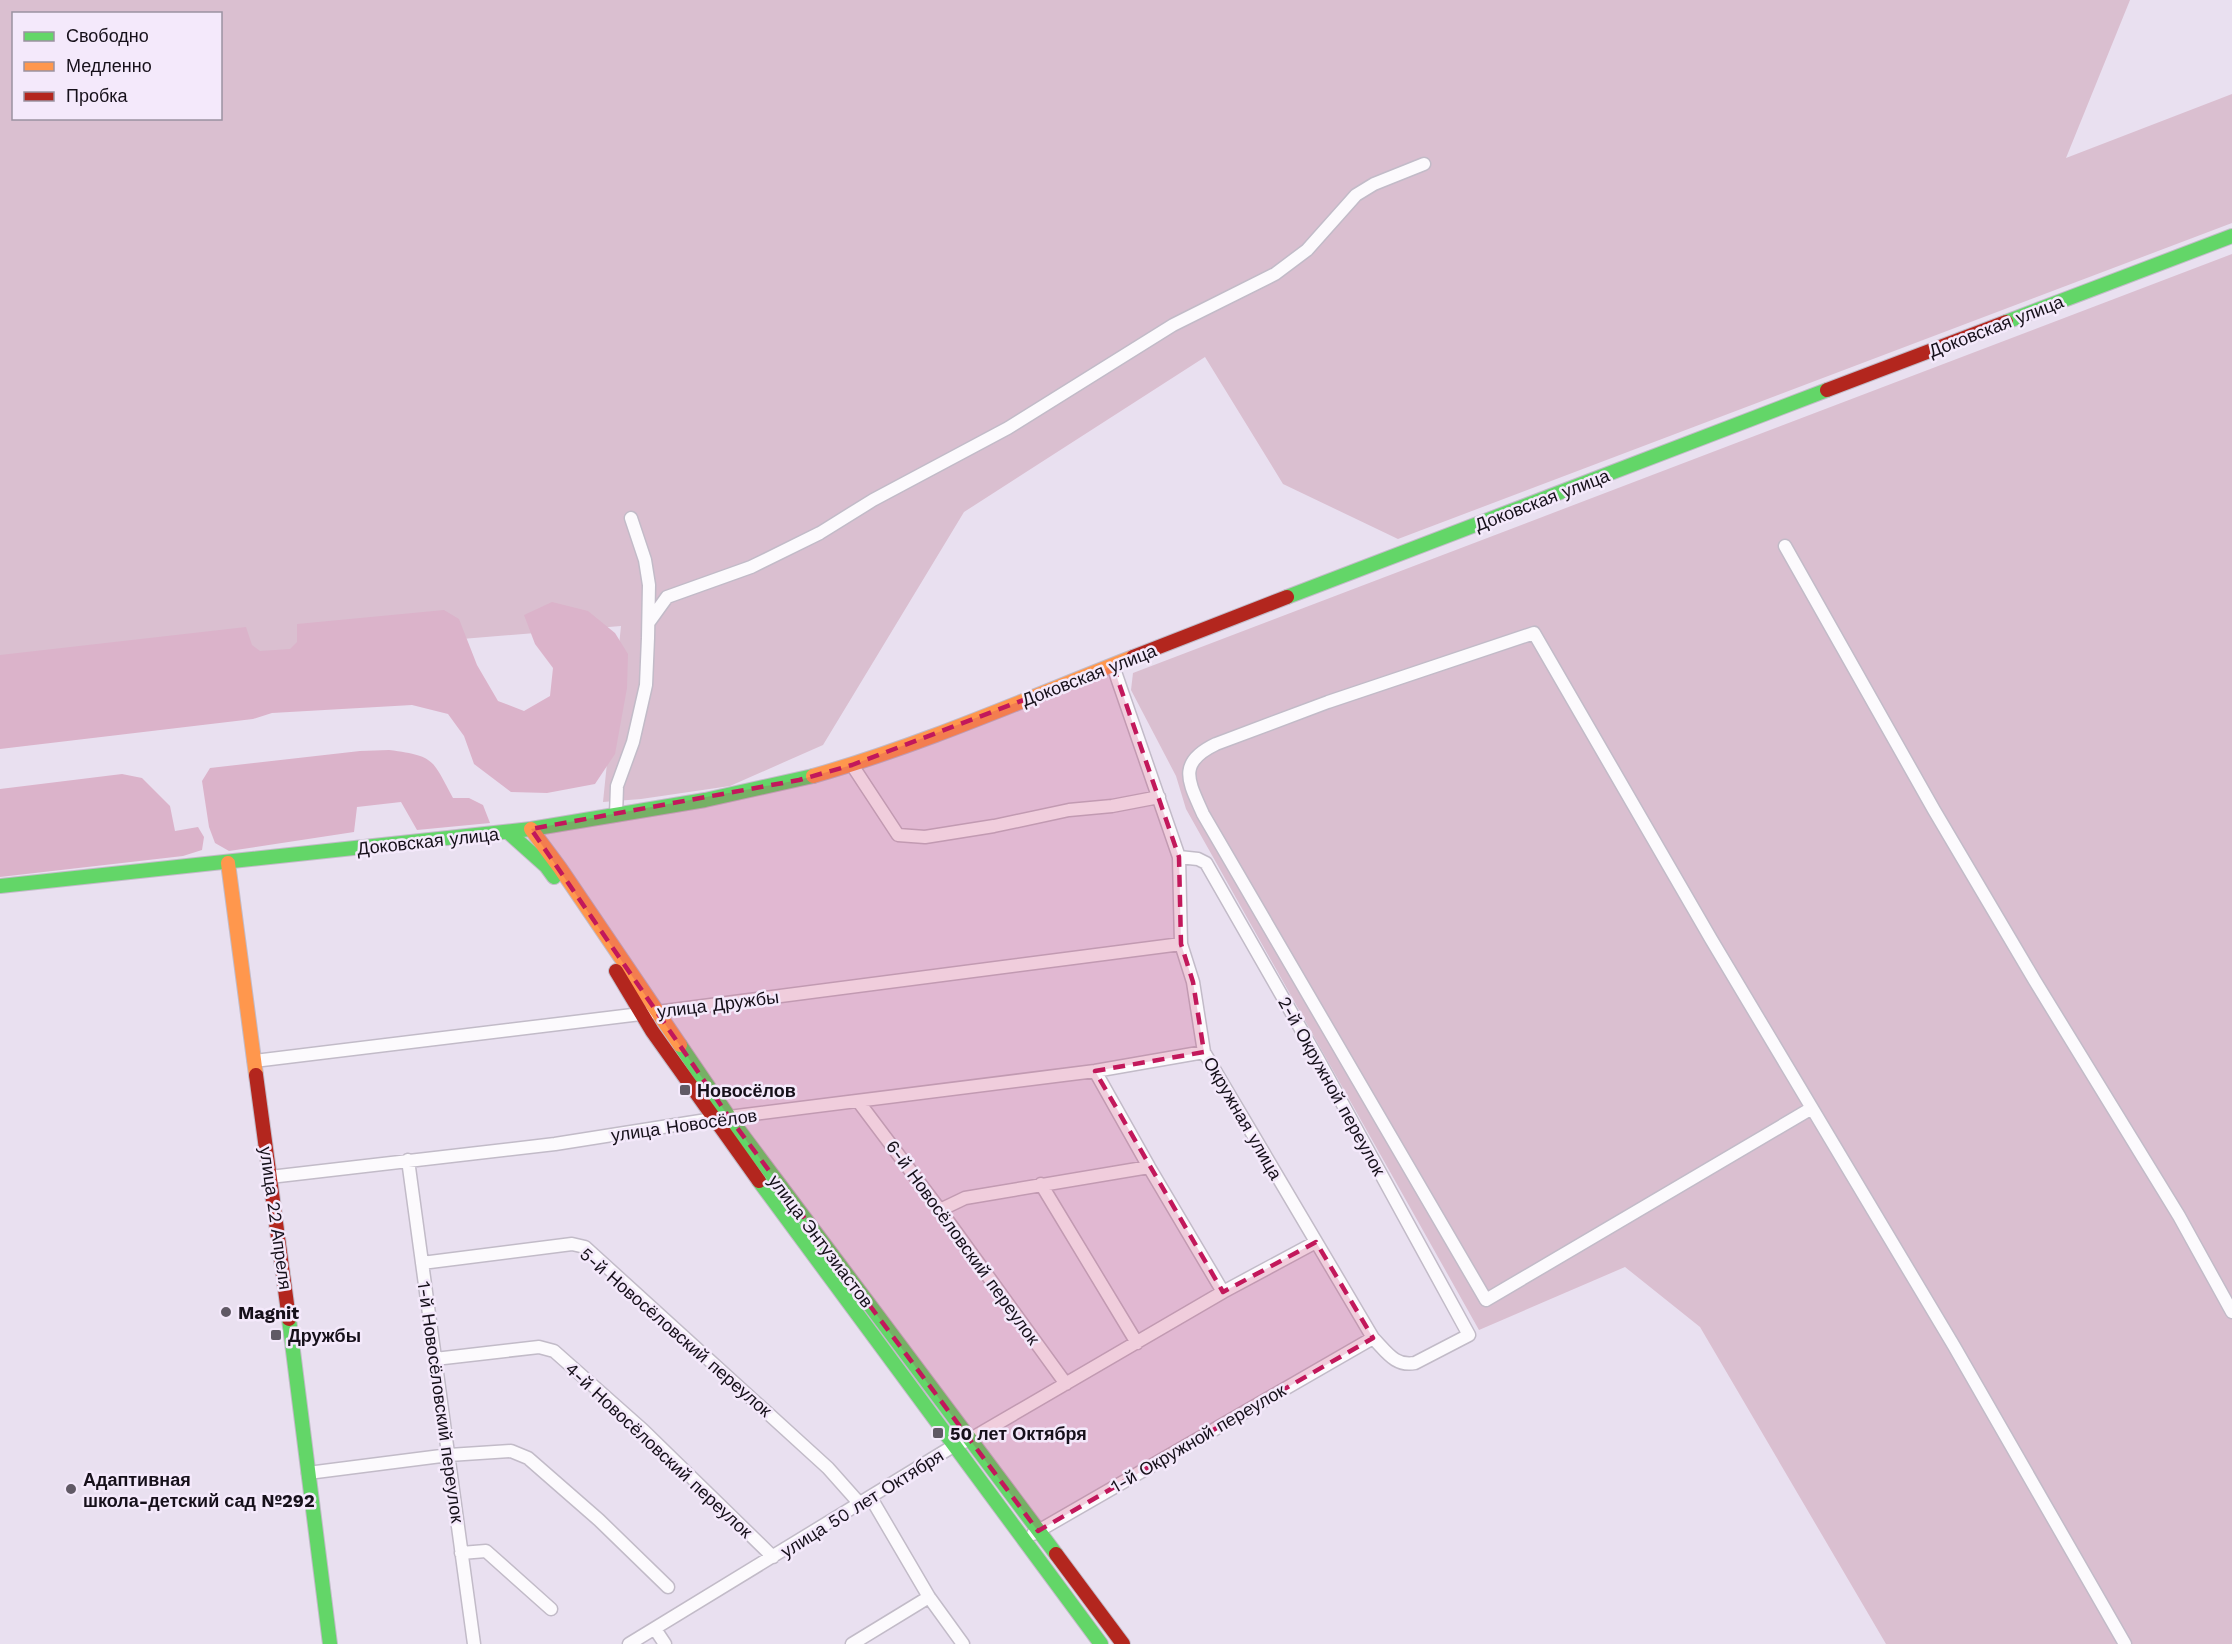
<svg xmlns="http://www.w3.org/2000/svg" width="2232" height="1644" font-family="'Work Sans',sans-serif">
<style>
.green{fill:#dabfd0;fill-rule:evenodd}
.forest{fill:#dbb3ca}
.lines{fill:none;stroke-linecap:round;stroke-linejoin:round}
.street-casing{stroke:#c2bbc8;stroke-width:15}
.fast-casing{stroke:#c2bbc8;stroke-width:16}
.slow-casing{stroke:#c2bbc8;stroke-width:16}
.jam-casing{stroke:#c2bbc8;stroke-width:16}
.street{stroke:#fcfafd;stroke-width:12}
.fast{stroke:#63d668;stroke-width:14}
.slow{stroke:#ff974d;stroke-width:14}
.jam{stroke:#b3261e;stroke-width:14}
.marked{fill:#c2185b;fill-opacity:0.2;stroke:#c2185b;stroke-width:4.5;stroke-dasharray:12 8;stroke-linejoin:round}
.poi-dot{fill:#605965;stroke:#f4e9fb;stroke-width:2}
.labels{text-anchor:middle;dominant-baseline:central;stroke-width:5;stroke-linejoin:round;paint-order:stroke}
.street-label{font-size:18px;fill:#16101a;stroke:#f4e9fb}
.poi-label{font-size:18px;font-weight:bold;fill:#16101a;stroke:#f4e9fb;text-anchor:start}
</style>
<rect width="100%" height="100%" fill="#e9e0f0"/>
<path class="green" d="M0,0H2130L2066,158L2232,94V223L1398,539L1283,484L1205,357L964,512L823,745L730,786L641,799L603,802L621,626L0,677ZM14,14H220V118H14Z
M2232,254V1644H1886L1700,1327L1625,1267L1479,1330L1186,809L1176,776L1131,690L1133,673Z"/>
<path class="forest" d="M552,602L588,611L615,633L628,654L627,688L615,754L595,784L547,793L511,792L474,764L464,736L448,714L412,705L272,713L253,719L0,749V655L246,627L252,645L260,651L290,649L297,642V624L444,610L459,619L477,665L498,701L524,711L550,696L553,668L535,644L524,615Z
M389,750C435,756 432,759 453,798H469L483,805L490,823L417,830L401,802L357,807L354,832L229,851L215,843L209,827L202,781L210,768L360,751Z
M122,774L142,778L170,806L175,831L198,827L204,837L202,850L183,856L0,877V789Z"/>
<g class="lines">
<g class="street-casing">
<path id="street" d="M1785,546L1934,810L2035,981L2179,1216L2232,1312
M649,622L667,597L751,567L820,533L873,500L1008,428L1173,325L1275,274L1307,250L1356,195L1374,184L1424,164
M1113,666L1179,857L1181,944L1193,982L1204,1052L1373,1338C1386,1351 1395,1367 1415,1363L1469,1335L1318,1059L1206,863L1198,859L1179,857
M852,765L898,835L925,837L994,826L1069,810L1112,806L1159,797
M616,815L617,786L633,742L646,685L648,638L649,585L645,560L631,518
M254,1061L657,1012L1181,944
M1095,1071L1149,1167L1223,1292
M858,1101L940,1210L1066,1384
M1812,1108L1486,1300L1203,814C1189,782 1176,763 1216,744L1328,702L1534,633L1711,939L1954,1346L2125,1644
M408,1160L474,1644
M270,1177L555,1144L713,1119L1095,1071L1204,1052
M1041,1184L1137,1343
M940,1210L965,1198L1149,1167
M422,1263L572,1244L585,1247L828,1468L860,1504
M435,1359L539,1347L554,1351L643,1430L773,1557
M308,1473L449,1455L511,1451L528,1458L599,1520L668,1587
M871,1498L929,1597L963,1644
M1033,1534L1373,1338
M461,1553L486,1551L551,1609
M655,1629L665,1644
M629,1644L955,1445L969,1440L1223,1292L1316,1242
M852,1644L929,1597"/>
</g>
<g class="fast-casing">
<path id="fast" d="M2006,322L2232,236
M1287,597L1827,390
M508,832L546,866L554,877
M0,886L531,829L705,800L813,776
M680,1045L729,1117L1056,1554
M759,1181L1101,1644
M289,1319L330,1644"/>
</g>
<g class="slow-casing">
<path id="slow" d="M813,776C922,745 1028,698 1133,657
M531,829L560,868L680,1045
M228,863L256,1075"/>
</g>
<g class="jam-casing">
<path id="jam" d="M1827,390L2006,322
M1133,657L1287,597
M616,971L652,1031L759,1181
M256,1075L289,1319
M1056,1554L1123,1644"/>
</g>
<use href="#street" class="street"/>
<use href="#fast" class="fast"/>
<use href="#slow" class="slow"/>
<use href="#jam" class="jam"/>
</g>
<path class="marked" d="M1113,666L1179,857L1181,944L1193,982L1204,1052L1095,1071L1223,1292L1316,1242L1373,1338L1038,1531L729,1117L531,829L799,780L852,765Z"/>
<g class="poi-dot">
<rect x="679" y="1084" width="12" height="12" rx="3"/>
<circle cx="226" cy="1312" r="6"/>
<rect x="270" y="1329" width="12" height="12" rx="3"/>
<rect x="932" y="1427" width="12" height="12" rx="3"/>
<circle cx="71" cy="1489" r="6"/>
</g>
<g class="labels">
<g class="street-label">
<text transform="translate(1996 326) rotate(-21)">Доковская улица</text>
<text transform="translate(1542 500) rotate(-21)">Доковская улица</text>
<text transform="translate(1089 675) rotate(-21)">Доковская улица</text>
<text transform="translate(428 841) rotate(-6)">Доковская улица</text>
<text transform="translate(718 1004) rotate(-7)">улица Дружбы</text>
<text transform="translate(1332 1086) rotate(61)">2-й Окружной переулок</text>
<text transform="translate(1243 1118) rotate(60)">Окружная улица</text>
<text transform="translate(684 1125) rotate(-8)">улица Новосёлов</text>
<text transform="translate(276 1218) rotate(82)">улица 22 Апреля</text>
<text transform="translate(821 1241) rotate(53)">улица Энтузиастов</text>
<text transform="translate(963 1242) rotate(54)">6-й Новосёловский переулок</text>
<text transform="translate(676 1332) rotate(41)">5-й Новосёловский переулок</text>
<text transform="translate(441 1402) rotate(82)">1-й Новосёловский переулок</text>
<text transform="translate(1198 1438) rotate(-30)">1-й Окружной переулок</text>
<text transform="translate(659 1450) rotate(43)">4-й Новосёловский переулок</text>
<text transform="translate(862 1503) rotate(-32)">улица 50 лет Октября</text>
</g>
<g class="poi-label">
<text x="697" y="1090">Новосёлов</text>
<text x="238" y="1312">Magnit</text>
<text x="288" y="1335">Дружбы</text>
<text x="950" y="1433">50 лет Октября</text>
<text x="83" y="1479">Адаптивная<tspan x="83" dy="21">школа-детский сад №292</tspan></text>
</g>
</g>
<rect x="12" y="12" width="210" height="108" fill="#f4e9fb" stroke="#9b92a1" stroke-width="1.5"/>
<rect x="24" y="32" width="30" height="9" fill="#63d668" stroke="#9b92a1" stroke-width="1.5"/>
<text x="66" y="42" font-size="18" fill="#16101a">Свободно</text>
<rect x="24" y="62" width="30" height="9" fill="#ff974d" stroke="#9b92a1" stroke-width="1.5"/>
<text x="66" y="72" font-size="18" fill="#16101a">Медленно</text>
<rect x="24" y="92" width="30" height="9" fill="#b3261e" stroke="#9b92a1" stroke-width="1.5"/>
<text x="66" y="102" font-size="18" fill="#16101a">Пробка</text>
</svg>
